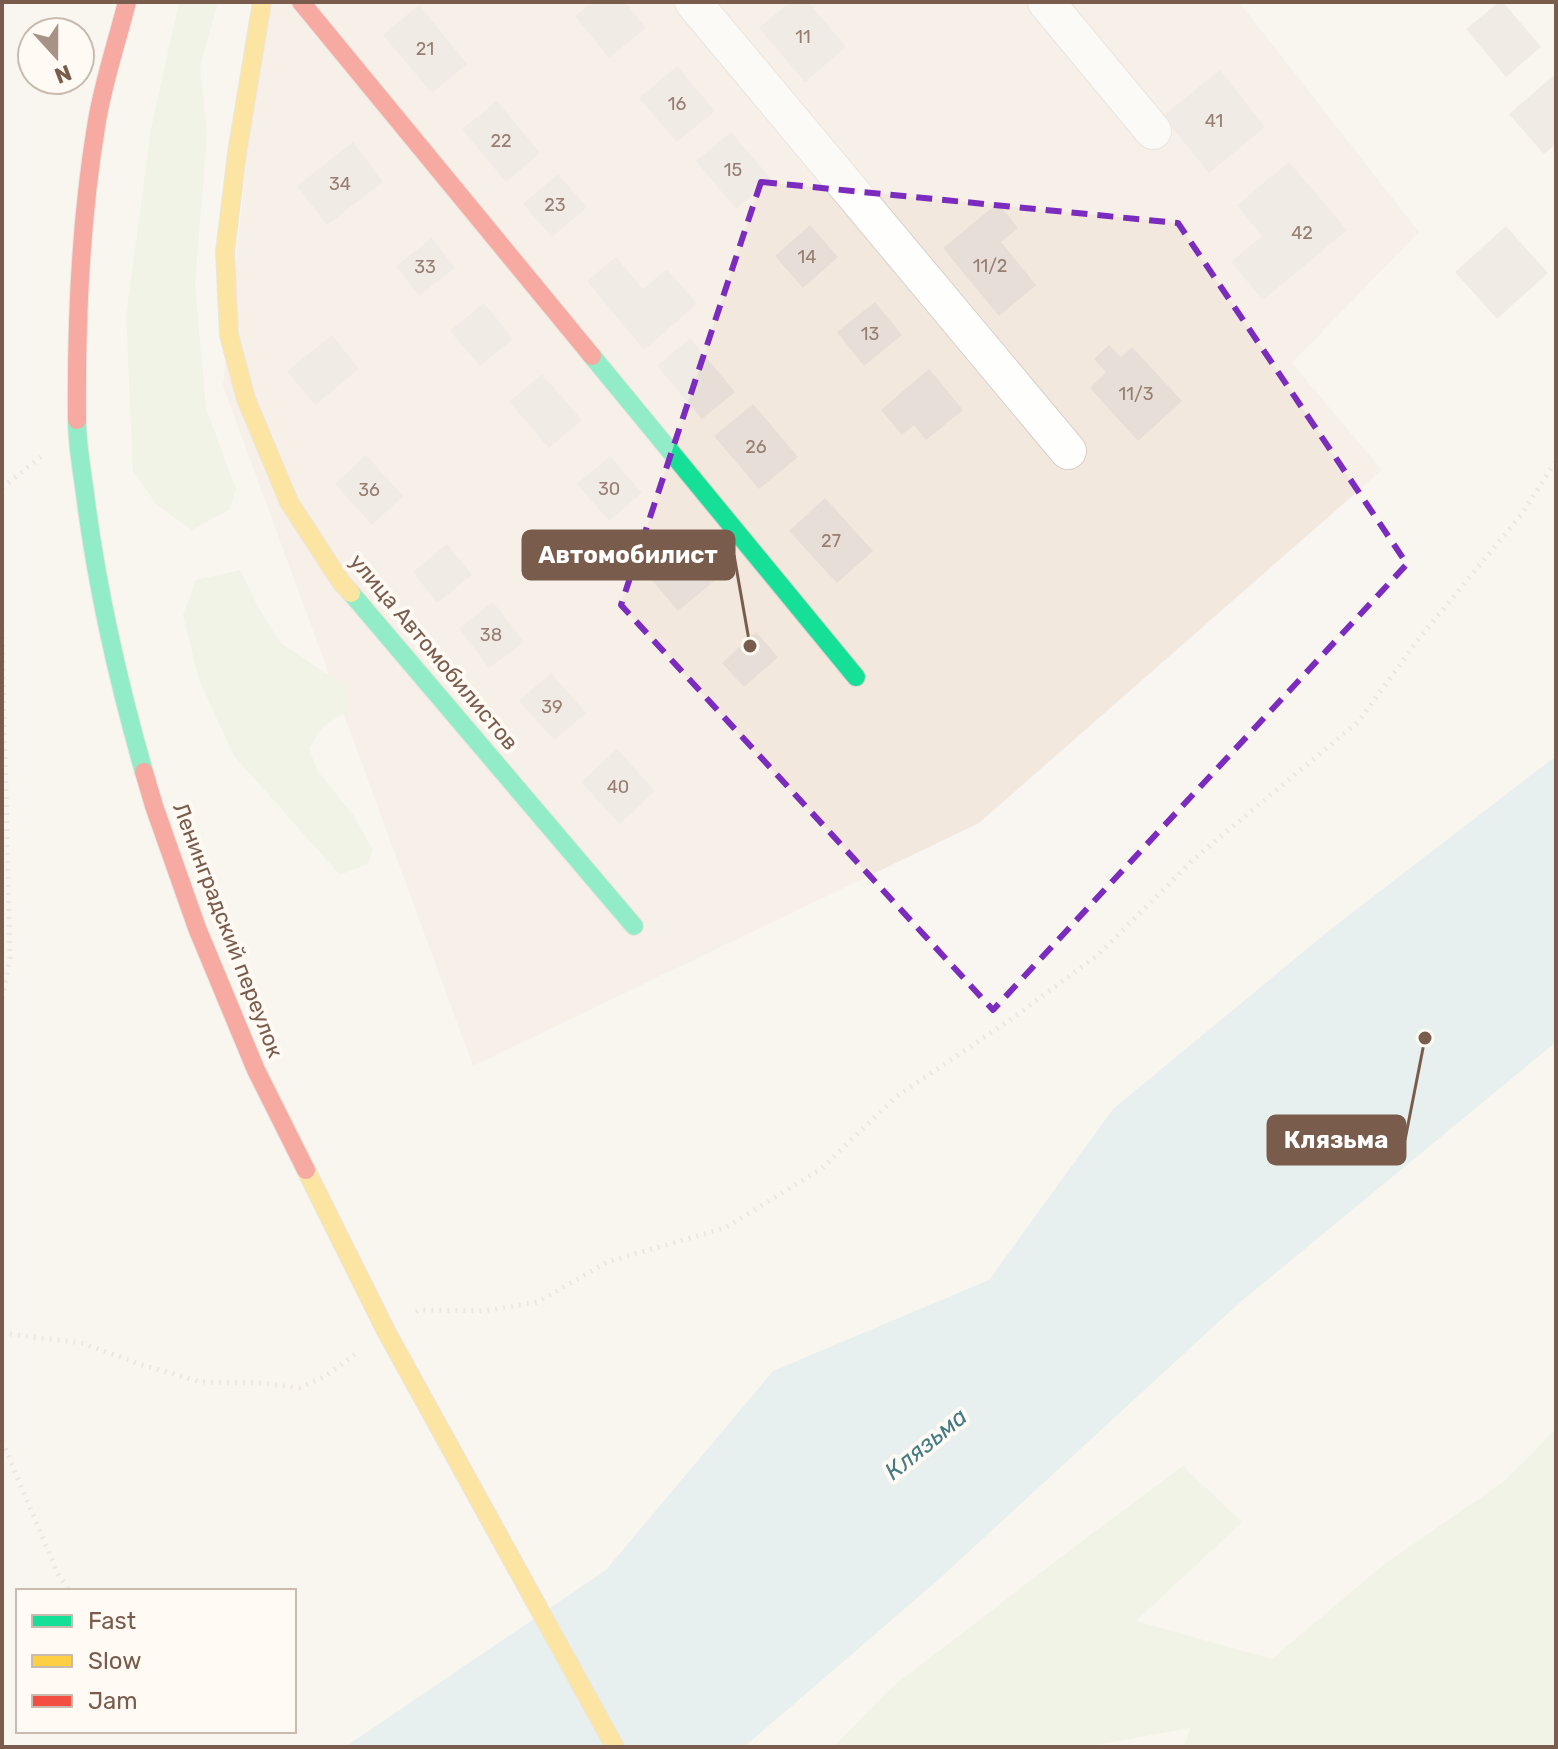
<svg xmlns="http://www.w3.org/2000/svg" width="1558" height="1749" font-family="Rubik,sans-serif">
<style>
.residential{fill:#f2e8de}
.green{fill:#e7f0db}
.water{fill:#d0e8ea}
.building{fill:#e6ded7}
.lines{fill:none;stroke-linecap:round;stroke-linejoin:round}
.street-casing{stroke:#d7d1cb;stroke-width:38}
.fast-casing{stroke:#d9d2cb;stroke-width:20}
.slow-casing{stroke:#d9d2cb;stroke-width:20}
.jam-casing{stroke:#d9d2cb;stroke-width:20}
.path{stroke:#dcd5d0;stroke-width:5;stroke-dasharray:2 6;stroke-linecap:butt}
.street{stroke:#fefefd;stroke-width:36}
.fast{stroke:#16e098;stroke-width:18}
.slow{stroke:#ffcf43;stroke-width:18}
.jam{stroke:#f24e42;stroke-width:18}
.marked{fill:none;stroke:#7b2cbf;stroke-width:6;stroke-dasharray:16 10;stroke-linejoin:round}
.labels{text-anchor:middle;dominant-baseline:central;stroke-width:8;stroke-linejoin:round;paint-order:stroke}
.number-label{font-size:18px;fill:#977e72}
.street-label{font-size:22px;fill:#7a5c4d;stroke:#fffaf3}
.water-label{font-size:24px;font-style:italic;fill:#437c86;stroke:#fffaf3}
.leader{fill:none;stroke:#7a5c4d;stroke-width:3}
.callout-dot{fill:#7a5c4d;stroke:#fffaf3;stroke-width:3}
.callout{fill:#7a5c4d;stroke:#7a5c4d;stroke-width:3}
.callout-label{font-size:24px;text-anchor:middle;font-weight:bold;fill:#fff}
</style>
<rect width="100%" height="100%" fill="#f9f5f0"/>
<path class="residential" d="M263,2H1239L1419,232L1292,363L1382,470L979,823L473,1066L223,386Z"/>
<path class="green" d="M179,2H218L200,67L207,135L195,285L206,408L236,489L229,510L192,530L156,504L133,471L126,317L151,129Z
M240,570L259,609L281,643L346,687L347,711L323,727L309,748L317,770L354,816L373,850L368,864L340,875L234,756L199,680L183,615L196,580Z
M1556,1428V1747H1184L1190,1728L1086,1747H833L892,1687L1078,1544L1183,1466L1242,1522L1136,1621L1272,1659L1383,1565L1506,1480Z"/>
<path class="water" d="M1556,756V1042L1238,1304L938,1580L744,1747H345L606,1570L773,1371L989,1280L1113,1109L1331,929Z"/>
<path class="building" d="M592,2H625L646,28L609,58L575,16Z
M790,2H808L846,47L805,82L759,28Z
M1499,2H1503L1541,47L1506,77L1466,29Z
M419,5L467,64L432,93L383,35Z
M677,66L715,111L677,142L639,98Z
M1220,70L1265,127L1209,173L1163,116Z
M1553,76L1556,79V144L1544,154L1509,114Z
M497,101L540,153L506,182L462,129Z
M731,132L771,179L736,209L696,161Z
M353,142L383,182L327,225L297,186Z
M1289,162L1347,230L1263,300L1231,262L1262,236L1237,205Z
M558,174L587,207L552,237L523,204Z
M998,203L1018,228L1001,242L1036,285L999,316L943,248Z
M810,225L838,257L803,288L775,256Z
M1506,226L1548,273L1497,319L1455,272Z
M432,238L455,268L419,296L396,266Z
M616,257L643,289L667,269L697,304L644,350L587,281Z
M875,302L902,335L864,366L837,332Z
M484,303L513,339L480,366L450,331Z
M332,335L359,369L315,405L287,371Z
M690,338L735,392L702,419L657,366Z
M1109,345L1121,357L1132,347L1182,401L1138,441L1090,388L1106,372L1094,359Z
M929,369L963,410L926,440L914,425L902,435L881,410Z
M542,374L582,420L549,448L509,402Z
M753,404L798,457L759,489L714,436Z
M366,455L403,496L372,525L335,484Z
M610,456L642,493L609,521L577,484Z
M825,498L873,551L837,583L789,531Z
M447,544L472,575L437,603L413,572Z
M688,550L714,581L678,611L652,580Z
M493,602L524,642L489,668L459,628Z
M756,632L778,657L744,687L722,663Z
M551,673L586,713L554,740L519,701Z
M617,749L655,791L620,824L581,782Z"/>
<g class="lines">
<g class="street-casing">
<path id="street" d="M693,2L1068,451
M1046,2L1153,131"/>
</g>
<g class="fast-casing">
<path id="fast" d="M592,356L856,677
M77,420C77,445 82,470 85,494C97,589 118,681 144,772
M351,593L634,926"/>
</g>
<g class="slow-casing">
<path id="slow" d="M262,2L237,153L225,252L229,335L246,399L289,502L341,582L351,593
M306,1170L386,1331L615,1747"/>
</g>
<g class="jam-casing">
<path id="jam" d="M301,2L592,356
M77,420C76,322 80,224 96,127C102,86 117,42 127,2
M144,772L154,806L197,928L256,1070L306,1170"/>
</g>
<path class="path" d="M2,488L42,456
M2,629L10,957L2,1001
M416,1312L419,1310L484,1311L538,1302L607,1262L725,1228L821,1169L897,1096L1010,1020L1099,954L1194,859L1359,721L1417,641L1521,515L1556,461
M2,1333L82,1343L139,1364L201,1382L263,1383L299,1388L326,1376L355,1354
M2,1441L58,1574L70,1591"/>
<use href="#street" class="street"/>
<use href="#fast" class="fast"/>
<use href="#slow" class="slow"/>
<use href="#jam" class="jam"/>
</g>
<path d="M0 0H1558V1749H0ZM761,182L1178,223L1407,564L993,1010L621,605Z" fill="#f9f5f0" fill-opacity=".55" fill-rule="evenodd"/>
<path class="marked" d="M761,182L1178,223L1407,564L993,1010L621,605Z"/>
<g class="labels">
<g class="number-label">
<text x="803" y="37">11</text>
<text x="425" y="49">21</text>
<text x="677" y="104">16</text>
<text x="1214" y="121">41</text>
<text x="501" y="141">22</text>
<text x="733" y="170">15</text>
<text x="340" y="184">34</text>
<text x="555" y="205">23</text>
<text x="1302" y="233">42</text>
<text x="807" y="257">14</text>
<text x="990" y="266">11/2</text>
<text x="425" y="267">33</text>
<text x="870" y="334">13</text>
<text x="1136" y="394">11/3</text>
<text x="756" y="447">26</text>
<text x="609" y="489">30</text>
<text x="369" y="490">36</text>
<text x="831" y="541">27</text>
<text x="491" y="635">38</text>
<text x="552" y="707">39</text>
<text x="618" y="787">40</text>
</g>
<g class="street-label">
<text transform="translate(434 652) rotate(50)">улица Автомобилистов</text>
<text transform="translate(228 930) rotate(69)">Ленинградский переулок</text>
</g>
<g class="water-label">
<text transform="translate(926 1444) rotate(-39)">Клязьма</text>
</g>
</g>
<path class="leader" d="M750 646L734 555M1425 1038L1405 1140"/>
<g class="callout-dot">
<circle cx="750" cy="646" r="8"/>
<circle cx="1425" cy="1038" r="8"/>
</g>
<g class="callout">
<rect x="523" y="531" width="211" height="48" rx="8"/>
<rect x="1268" y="1116" width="137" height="48" rx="8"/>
</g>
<g class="callout-label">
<text x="628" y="563">Автомобилист</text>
<text x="1336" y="1148">Клязьма</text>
</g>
<rect width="1558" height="1749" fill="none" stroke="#7a5c4d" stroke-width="8"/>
<rect x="16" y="1589" width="280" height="144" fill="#fffaf3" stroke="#cabbb1" stroke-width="2"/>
<rect x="32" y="1615" width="40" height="12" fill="#16e098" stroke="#cabbb1" stroke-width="2"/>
<text x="88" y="1629" font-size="24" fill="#7a5c4d">Fast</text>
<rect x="32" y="1655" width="40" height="12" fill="#ffcf43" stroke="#cabbb1" stroke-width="2"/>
<text x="88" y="1669" font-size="24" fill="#7a5c4d">Slow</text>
<rect x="32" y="1695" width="40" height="12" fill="#f24e42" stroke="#cabbb1" stroke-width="2"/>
<text x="88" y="1709" font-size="24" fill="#7a5c4d">Jam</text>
<g transform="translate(56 56) rotate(159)"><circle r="38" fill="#fffaf3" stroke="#cabbb1" stroke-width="2"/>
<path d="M0-6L14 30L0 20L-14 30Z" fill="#a69286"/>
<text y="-12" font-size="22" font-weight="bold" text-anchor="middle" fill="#7a5c4d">N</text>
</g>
</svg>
